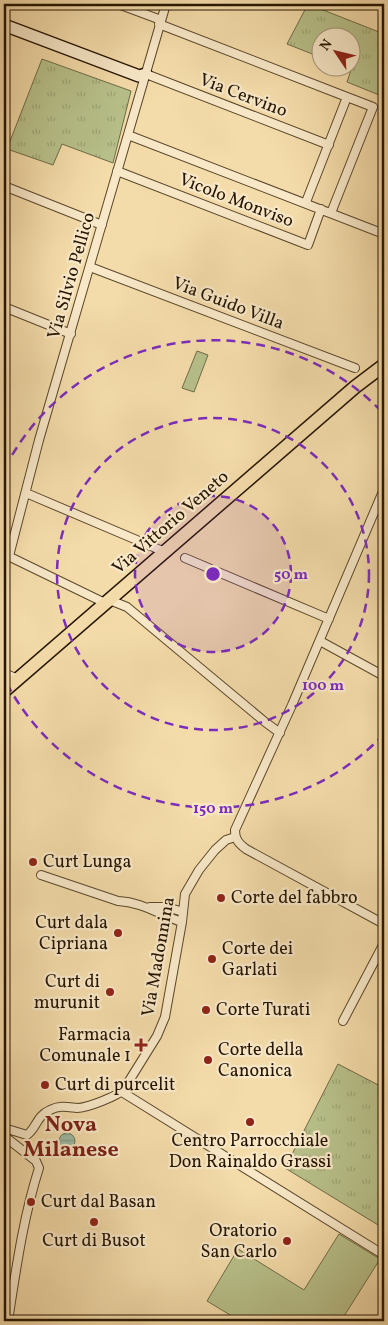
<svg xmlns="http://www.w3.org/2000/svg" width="388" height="1325" font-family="Vollkorn,serif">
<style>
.park{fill:url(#park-tufts);stroke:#6f6b46}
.garden{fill:#b8c18b;stroke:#6f6b46}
.water{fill:url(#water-rules);stroke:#6d7964}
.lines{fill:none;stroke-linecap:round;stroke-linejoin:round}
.street-casing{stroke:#5a472a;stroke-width:10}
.secondary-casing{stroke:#261500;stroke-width:14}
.primary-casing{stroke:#261500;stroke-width:15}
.street{stroke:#f8e8c8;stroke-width:8}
.secondary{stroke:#f8e8c8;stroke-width:11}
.primary{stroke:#f4dcaa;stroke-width:12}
.ring{fill:none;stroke:#7b2cbf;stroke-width:2.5;stroke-dasharray:9 6}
.poi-dot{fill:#8f2418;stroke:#f8e8c8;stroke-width:2}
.labels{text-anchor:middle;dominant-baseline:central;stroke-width:4.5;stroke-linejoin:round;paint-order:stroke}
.street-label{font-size:18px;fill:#261500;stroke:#f8e8c8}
.poi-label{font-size:18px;fill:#261500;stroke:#f8e8c8;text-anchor:start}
.district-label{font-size:22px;font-weight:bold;fill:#7a1f14;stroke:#f8e8c8}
.centre{fill:#7b2cbf;stroke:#f8e8c8;stroke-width:2.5}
.ring-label{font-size:15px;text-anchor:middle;font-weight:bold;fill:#7b2cbf;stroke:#f8e8c8;stroke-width:4.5;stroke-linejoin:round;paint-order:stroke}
</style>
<defs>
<pattern id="park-tufts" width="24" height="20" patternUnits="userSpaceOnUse" patternTransform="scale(1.25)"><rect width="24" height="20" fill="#b8c18b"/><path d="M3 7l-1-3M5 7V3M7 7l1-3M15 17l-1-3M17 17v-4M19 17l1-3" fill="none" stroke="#9ea576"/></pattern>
<pattern id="water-rules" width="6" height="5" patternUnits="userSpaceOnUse" patternTransform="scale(1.25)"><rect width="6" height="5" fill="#9cbca6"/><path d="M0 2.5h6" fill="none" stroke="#86a18d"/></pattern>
</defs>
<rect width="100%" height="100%" fill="#f4dcaa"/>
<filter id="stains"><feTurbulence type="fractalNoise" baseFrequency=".004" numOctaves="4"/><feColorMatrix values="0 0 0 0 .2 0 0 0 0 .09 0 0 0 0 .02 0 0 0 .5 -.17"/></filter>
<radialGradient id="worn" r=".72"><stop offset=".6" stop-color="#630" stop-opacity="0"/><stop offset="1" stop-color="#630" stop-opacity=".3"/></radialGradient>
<path class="park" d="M308,4L384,34V97L347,82L351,70L345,68H350V38H320V57L287,44Z
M42,59L131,91L113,163L62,144L53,165L7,149Z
M338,1064L384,1088V1225L383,1228L285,1168Z"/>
<path class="garden" d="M197,351L208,355L194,392L182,388Z
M339,1234L380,1259L341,1321H240L207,1301L238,1249L304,1290Z"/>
<path class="water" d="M59 1141a8 8 0 1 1 16 0a8 8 0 1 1-16 0Z"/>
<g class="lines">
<g class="street-casing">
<path id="street" d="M118,4L161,20
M380,4L384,6
M159,24L347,97
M146,74L329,145
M128,135L384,234
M117,171L308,245L321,209
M4,186L102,225
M306,202L347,97L373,107L331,213
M90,267L355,368
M4,307L71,334
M384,489L292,705L235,830C235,839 238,843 246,849L384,924
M26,493L165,552
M4,554L105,603L112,601L127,607L265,722L280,733
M9,556L39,440L166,4
M185,558L329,619
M320,641L384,676
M4,673L18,679
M41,875L118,901C142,902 160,915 182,922
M150,907H167L183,912
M343,1021L384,943
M122,1092L384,1255
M4,1128L27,1135C37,1128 36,1116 50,1110C60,1105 67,1107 77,1108C87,1108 118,1096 124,1089L157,1036L165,1017L182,922L185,894L199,870L215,850L226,840L235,837
M4,1136L36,1161L39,1168C23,1218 16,1270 8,1321"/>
</g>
<g class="secondary-casing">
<path id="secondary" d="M4,25L139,76L146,74"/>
</g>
<g class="primary-casing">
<path id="primary" d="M4,691L355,387L384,365"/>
</g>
<use href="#street" class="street"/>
<use href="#secondary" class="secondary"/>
<use href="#primary" class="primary"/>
</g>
<circle cx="213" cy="574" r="78" fill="#7b2cbf" fill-opacity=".12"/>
<g class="ring">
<circle cx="213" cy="574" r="78"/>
<circle cx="213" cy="574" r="156"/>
<path d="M384 734A234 234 0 0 1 5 680M5 468A234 234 0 0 1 384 414"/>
</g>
<g class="poi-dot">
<circle cx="33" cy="862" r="5"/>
<circle cx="221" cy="898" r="5"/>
<circle cx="118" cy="933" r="5"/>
<circle cx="212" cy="959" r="5"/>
<circle cx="110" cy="992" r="5"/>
<circle cx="206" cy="1010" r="5"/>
<path d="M138.5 1037.5h5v5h5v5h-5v5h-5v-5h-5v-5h5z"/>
<circle cx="208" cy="1060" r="5"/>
<circle cx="45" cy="1085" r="5"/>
<circle cx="250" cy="1122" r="5"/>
<circle cx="31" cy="1202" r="5"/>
<circle cx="94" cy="1222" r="5"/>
<circle cx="287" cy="1241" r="5"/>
</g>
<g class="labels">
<g class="street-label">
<text transform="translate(243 96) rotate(21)">Via Cervino</text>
<text transform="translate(236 201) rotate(21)">Vicolo Monviso</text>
<text transform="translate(72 276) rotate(-74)">Via Silvio Pellico</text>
<text transform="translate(228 304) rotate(21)">Via Guido Villa</text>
<text transform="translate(171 523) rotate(-41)">Via Vittorio Veneto</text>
<text transform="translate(159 957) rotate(-80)">Via Madonnina</text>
</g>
<g class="poi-label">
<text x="43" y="862">Curt Lunga</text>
<text x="231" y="898">Corte del fabbro</text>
<text x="108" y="923" text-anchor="end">Curt dala<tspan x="108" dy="21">Cipriana</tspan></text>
<text x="222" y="949">Corte dei<tspan x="222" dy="21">Garlati</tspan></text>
<text x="100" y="982" text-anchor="end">Curt di<tspan x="100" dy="21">murunit</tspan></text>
<text x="216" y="1010">Corte Turati</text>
<text x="131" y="1035" text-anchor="end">Farmacia<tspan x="131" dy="21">Comunale 1</tspan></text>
<text x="218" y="1050">Corte della<tspan x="218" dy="21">Canonica</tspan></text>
<text x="55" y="1085">Curt di purcelit</text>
<text x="250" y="1141" text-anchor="middle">Centro Parrocchiale<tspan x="250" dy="21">Don Rainaldo Grassi</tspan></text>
<text x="41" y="1202">Curt dal Basan</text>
<text x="277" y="1231" text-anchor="end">Oratorio<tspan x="277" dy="21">San Carlo</tspan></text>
<text x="94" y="1241" text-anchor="middle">Curt di Busot</text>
</g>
<g class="district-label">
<text x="71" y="1125">Nova<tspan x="71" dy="25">Milanese</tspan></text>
</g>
</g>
<circle cx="213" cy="574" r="8" class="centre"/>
<g class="ring-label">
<text x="291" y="579">50 m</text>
<text x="323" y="690">100 m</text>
<text x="213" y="813">150 m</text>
</g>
<rect width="388" height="1325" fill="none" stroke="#f4dcaa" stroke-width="20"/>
<rect x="5" y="5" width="378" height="1315" fill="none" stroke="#261500" stroke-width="2.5"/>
<rect x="10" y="10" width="368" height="1305" fill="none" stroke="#261500"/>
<g transform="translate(336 52) rotate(305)"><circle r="24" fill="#f8e8c8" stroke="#a49478"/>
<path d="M0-4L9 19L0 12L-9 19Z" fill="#8f2418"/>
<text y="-8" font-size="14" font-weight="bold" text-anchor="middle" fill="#261500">N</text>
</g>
<rect width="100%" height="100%" filter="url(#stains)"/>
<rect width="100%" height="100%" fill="url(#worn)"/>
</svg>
